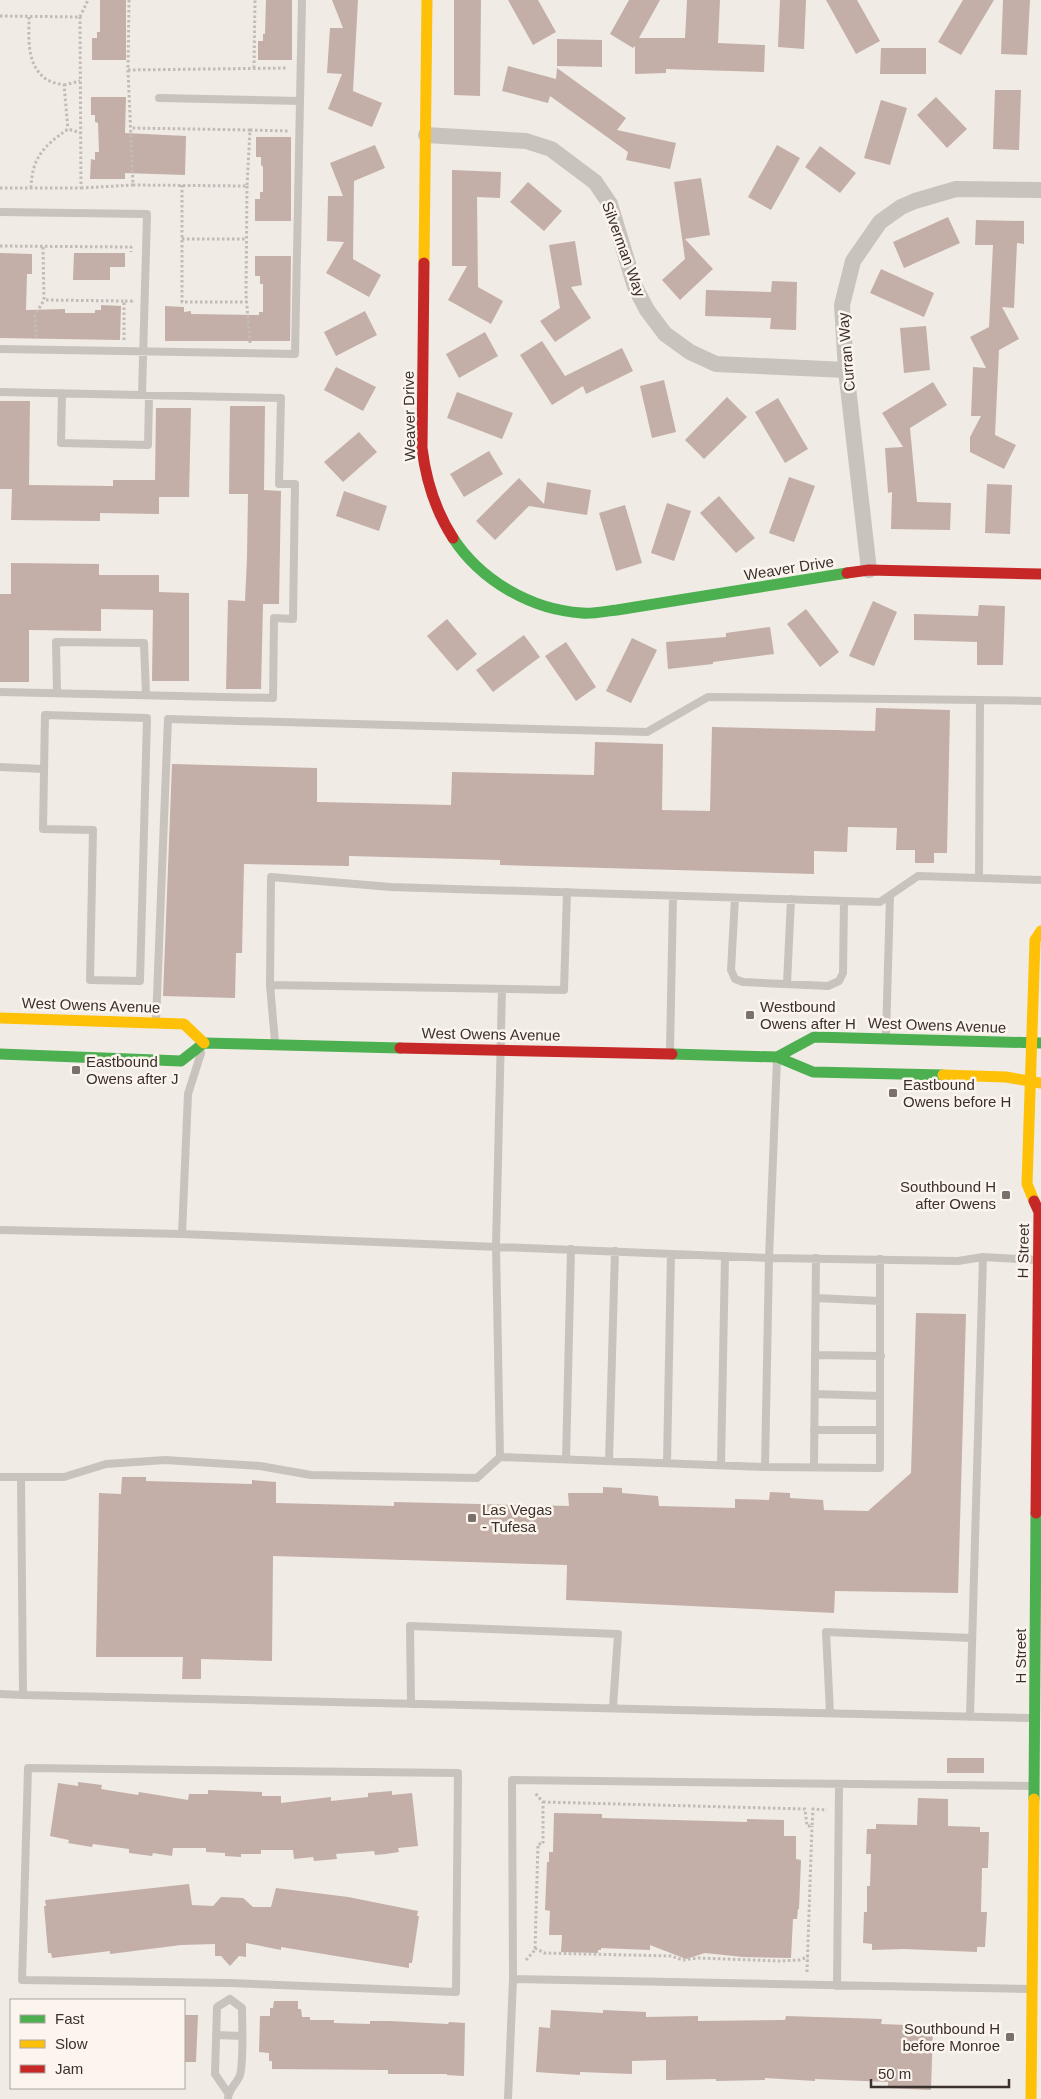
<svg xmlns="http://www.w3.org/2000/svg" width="1041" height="2099" font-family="Arial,sans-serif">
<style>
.building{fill:#c3afa7}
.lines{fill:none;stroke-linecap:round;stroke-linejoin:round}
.path{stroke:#c2bbb6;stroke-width:3;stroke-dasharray:2.5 2.5;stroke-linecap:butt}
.lane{stroke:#c9c3be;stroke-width:8}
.street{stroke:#c9c3be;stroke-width:16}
.fast{stroke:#4caf50;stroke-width:11}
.slow{stroke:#ffc107;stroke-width:11}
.jam{stroke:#c62828;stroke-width:11}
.poi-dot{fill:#7a716c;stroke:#fbf5ee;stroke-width:2}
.labels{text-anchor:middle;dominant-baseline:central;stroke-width:5;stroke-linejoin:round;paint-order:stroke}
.street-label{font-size:15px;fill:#3b302b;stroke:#fbf5ee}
.poi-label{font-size:15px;fill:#3b302b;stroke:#fbf5ee;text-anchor:start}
</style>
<rect width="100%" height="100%" fill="#f0ebe5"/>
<path class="building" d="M100,0H126V60H92V38H97V32H100Z
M266,0H292V60H258V41H263V34H265Z
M332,0H358L353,91L382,103L372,127L328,109L342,74L327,73L330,28H343Z
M454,0H481L480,96L454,95Z
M508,0H538L556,32L533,45Z
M629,0H660L639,38H685L687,0H720L718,43L765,45L764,72L666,69V73L635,74V46L633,48L610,34Z
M780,0H806L804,49L778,47Z
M826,0H857L880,41L856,54Z
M963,0H994L961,55L938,42Z
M1003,0H1030L1027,55L1001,54Z
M557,39L602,40V67L557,66Z
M881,48H926V74H880Z
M508,66L556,79L557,68L626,118L617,130L676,143L670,169L626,160L628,152L550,96L548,103L502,91Z
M995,90H1021L1019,150L993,149Z
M91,97H126L125,133L186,136L185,175L125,173V179H90L91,159L95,160V152H99L98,123L95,122V115H91Z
M936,97L967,129L947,148L917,115Z
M881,100L907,108L890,165L864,158Z
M256,137H291V221H255V199H260V192H263V167L261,165V157H256Z
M375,145L385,168L354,181L353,259L381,275L369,297L326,273L344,242L327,241L328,196H343L330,163Z
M777,145L800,158L771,210L748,197Z
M820,146L856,173L840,193L805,167Z
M452,170L501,172L500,198L477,197L478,287L503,301L491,324L448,300L467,266H452Z
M701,178L710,235L685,239L713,269L680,300L662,280L685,259L674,182Z
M528,182L562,211L544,231L510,202Z
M948,217L960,243L904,268L893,242Z
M976,220L1024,221V244L1017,243L1014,308L1002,307L1019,339L999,350L995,435L1016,445L1004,469L970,452V437L981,416H971L973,367L986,368L970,337L989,327L993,245H975Z
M575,241L582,285L571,287L591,318L555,342L540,321L560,308L549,245Z
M0,253L32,254V274H27L26,310L65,309V313H95V310H101V305L121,306L120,340L0,338Z
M74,253H125V267H110V280H73Z
M255,256H291L290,341H165V306L184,307V312L191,311V314L259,315V312H263V284H260V276H255Z
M881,269L934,293L924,317L870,293Z
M772,281L797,282L796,330L770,329L771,318L705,316L706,290L771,292Z
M365,311L377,335L336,356L324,332Z
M926,326L930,370L904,373L900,328Z
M485,332L498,356L459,378L446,354Z
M542,341L565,376L622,348L633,371L586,394L583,386L552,405L520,355Z
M336,367L376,387L363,411L324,390Z
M664,380L676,432L652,438L640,386Z
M933,382L947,405L910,428L917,502L951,503L950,530L891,529L892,492L888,493L885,448L903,447L882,413Z
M457,392L513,413L502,439L447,418Z
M727,397L747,417L704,459L685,440Z
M778,398L808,449L785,463L755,412Z
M0,401H30L29,485L113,486V480H155L156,408H191L189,497H159V514L100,513V521L11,520L12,489H0Z
M230,406H265L264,490L281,491L279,604H263L261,689H226L228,600L245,601L247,558L248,494H229Z
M359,432L377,452L343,482L324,462Z
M489,451L503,474L464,497L450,474Z
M789,477L815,486L794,542L769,533Z
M519,478L544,504L547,482L591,490L587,515L529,506L495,540L476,521Z
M987,484L1012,485L1010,534L985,533Z
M344,491L387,506L379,531L336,516Z
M719,496L755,538L736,553L700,513Z
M667,503L691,511L674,561L651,553Z
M625,505L642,563L616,571L599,513Z
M11,563L99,564V575H159V592L189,593V681H152L153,610L101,609V631L29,630V682H0V594H11Z
M873,601L897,612L874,666L849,656Z
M979,605L1005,606L1003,665H977V642L914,640V614L978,616Z
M806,609L839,652L820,667L787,624Z
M447,619L477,654L457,671L427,636Z
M770,627L774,654L713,662V664L668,669L666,642L726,637V633Z
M524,635L540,657L493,692L476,670Z
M632,638L657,650L631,703L606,691Z
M566,642L596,687L576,701L545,656Z
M876,708L950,710L947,853H934V863H915V850H896L897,828L848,827L847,852L814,851V874L500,865V860L349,856V866L244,864L242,953H236L235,998L163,996L172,764L317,768V802L451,805L452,772L594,775L595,742L663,744L662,810L710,811L712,727L875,731Z
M916,1313L966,1314L958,1593L835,1591L834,1613L566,1600L567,1565L273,1556L272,1661L201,1659V1679H182L183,1657H96L99,1493L121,1494L122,1477H146V1481L252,1484V1480L276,1482V1503L394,1506V1502L569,1506L568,1493H603V1487L622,1488V1493L658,1496L659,1506L735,1508V1499L769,1500L770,1492L790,1493V1498L823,1500L824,1510L868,1511L911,1473Z
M947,1758H984V1773H947Z
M78,1782L102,1785L101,1789L138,1795L139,1792L188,1800L189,1794H208V1790L262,1792V1796H281V1803L331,1797V1801L368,1797V1793L392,1791V1795L412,1793L418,1846L398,1848L399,1852L386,1854L375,1855L374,1851L336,1854L337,1859L314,1861L313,1857L294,1859L293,1850H261V1854H241V1857L225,1856V1853L206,1852V1848H173L172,1856L153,1853L152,1856L129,1853V1849L93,1844L92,1847L68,1843L69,1840L50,1836L58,1783L78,1786Z
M918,1798L948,1799V1826L980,1827V1832H989L988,1868H982L981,1912H987L985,1947H977V1952L904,1949L872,1950V1944L863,1943L864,1912H867V1886H870L871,1854H866L867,1829H876V1824L917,1825Z
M554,1813L602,1814V1818L747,1822V1819L784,1820V1836H796V1859L801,1860L799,1909H798L797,1919H793L791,1958L743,1957L705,1953L686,1959L650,1945V1950L601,1948V1950H598V1953L561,1952L562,1935H549L550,1911L545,1910L547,1862H549V1852H553Z
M189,1884L192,1905L213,1906L221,1897L243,1898L253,1907H271L276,1888L348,1897L418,1911L417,1916H419L412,1963H409V1968L281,1947V1950L246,1943V1957L239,1956L230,1966L221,1956H215V1944L181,1945L110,1954V1951L52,1958L51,1953H48L44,1906H46L45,1900Z
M274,2001H298V2009H301L302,2017H310V2020H334V2023L370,2024V2021H389L448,2024L449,2022L465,2023L464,2076L447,2075V2074H388V2070L272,2069V2061H269V2053L259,2052L260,2016H270V2008H273Z
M551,2010L603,2013V2010L646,2012V2017L698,2016V2021L785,2020L786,2016L882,2019L881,2024L933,2026L931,2090L888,2088V2082L815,2079V2081L765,2078V2080L716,2081V2079L666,2080V2060L632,2061V2074L580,2072V2075L536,2072L539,2027L550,2028Z
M184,2015H198L196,2062H184Z"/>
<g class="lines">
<path class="path" d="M129,0L128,70L288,68
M0,16L80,17L88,0
M29,17C29,38 26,65 46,79C50,82 58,84 64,85L68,129
M254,68L255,0
M128,70L133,185L247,186L250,130L131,128
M64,85L80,81
M250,130L289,131
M182,185V302H247
M247,186L246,295L250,343
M0,188H81L80,17
M31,188C32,157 44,146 68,129L81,133
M81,188L133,185
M182,239H247
M0,246L131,247V252
M43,247L44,300L124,301
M36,337L35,315L44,300
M124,340V301H132V299
M543,1802L805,1809L807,1826H812L813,1809L827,1810
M535,1948L544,1953L671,1956L683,1960L698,1958L779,1961L799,1960L808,1957
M526,1960L535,1950L538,1844H543V1802L535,1793
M807,1972L812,1826"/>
<path class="lane" d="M159,98L300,101
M0,212L147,214L142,395
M0,349L295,354L302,0
M0,392L281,398L279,484H295L293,619L274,618L273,698L0,692
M62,394L61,443L148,445L149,396
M57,693L56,642L144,643L146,695
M980,700L1041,701
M45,715L147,718L140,981L90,980L93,830L43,829Z
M0,767L44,769
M979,878L1041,880
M735,898L731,970L735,979L743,982L828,986L839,981L843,973L844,901
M787,984L791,899
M270,985L564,990L567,892
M156,1021L168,719L647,732L708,697L980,700L979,878L918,876L880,902L391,887L271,877L270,985L275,1042
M886,1036L890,896
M670,1051L673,896
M0,1230L182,1234L769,1258L958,1261L983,1257
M182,1234L188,1094L201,1053
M816,1298L880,1301
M815,1355L881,1356
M815,1394L880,1396
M814,1430H880
M500,1457L496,1246L502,989
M566,1459L571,1249
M609,1461L615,1251
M667,1463L671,1254
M721,1465L725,1256
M765,1467L880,1468V1259
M814,1467L816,1258
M0,1477H64L106,1464L165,1460L260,1466L311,1475L477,1478L500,1457L765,1467L769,1258L777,1059
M21,1478L23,1695L1031,1718
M0,1694L23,1695
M411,1704L410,1626L618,1634L613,1707
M830,1713L826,1632L972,1638
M970,1717L983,1257L1037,1260
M28,1768L458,1773L456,1992L230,1983L22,1980Z
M837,1986L839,1785
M1030,1989L513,1979L512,1780L1032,1786
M216,2035L242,2036
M228,2093L215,2074L217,2007L230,1999
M228,2099C228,2089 237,2084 240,2075C244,2060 242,2025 242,2008L230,1999
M508,2099L513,1979"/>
<path class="street" d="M426,135L526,141L551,149L595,182L610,204L635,287L647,310L665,334L690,352L716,364L846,370
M869,570L846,370L842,305L853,261L880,222L901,207L915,201L956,189L1041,190"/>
<path class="fast" d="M453,538C481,581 532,610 582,613C594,614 606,611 617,610L847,573
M0,1054L181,1061L204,1043L400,1048
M672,1054L777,1057L813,1072L943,1075
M777,1057L814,1037L1041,1043
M1034,1799L1036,1513"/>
<path class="slow" d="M424,263L427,0
M0,1018L184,1024L204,1043
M943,1075L1006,1077L1041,1083
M1034,1201L1027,1184L1035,940L1041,931
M1031,2099L1034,1799"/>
<path class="jam" d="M424,263L422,448C426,481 435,510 453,538
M847,573L869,570L1041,574
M400,1048L672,1054
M1034,1201L1039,1212L1036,1513"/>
</g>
<g class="poi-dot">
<rect x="745" y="1010" width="10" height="10" rx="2.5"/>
<rect x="71" y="1065" width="10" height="10" rx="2.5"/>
<rect x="888" y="1088" width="10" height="10" rx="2.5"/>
<rect x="1001" y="1190" width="10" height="10" rx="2.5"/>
<rect x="467" y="1513" width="10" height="10" rx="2.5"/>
<rect x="1005" y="2032" width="10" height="10" rx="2.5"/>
</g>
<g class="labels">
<g class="street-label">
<text transform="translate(624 249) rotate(70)">Silverman Way</text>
<text transform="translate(846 352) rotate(-95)">Curran Way</text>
<text transform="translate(409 416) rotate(-91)">Weaver Drive</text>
<text transform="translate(789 568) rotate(-9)">Weaver Drive</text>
<text transform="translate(91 1005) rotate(2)">West Owens Avenue</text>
<text transform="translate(937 1025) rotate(2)">West Owens Avenue</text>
<text transform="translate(491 1034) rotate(1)">West Owens Avenue</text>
<text transform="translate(1023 1251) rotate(-89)">H Street</text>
<text transform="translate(1020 1656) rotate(-90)">H Street</text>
</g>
<g class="poi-label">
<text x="760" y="1006">Westbound<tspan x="760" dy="17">Owens after H</tspan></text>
<text x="86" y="1061">Eastbound<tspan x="86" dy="17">Owens after J</tspan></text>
<text x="903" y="1084">Eastbound<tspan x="903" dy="17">Owens before H</tspan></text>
<text x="996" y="1186" text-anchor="end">Southbound H<tspan x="996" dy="17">after Owens</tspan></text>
<text x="482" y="1509">Las Vegas<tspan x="482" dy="17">- Tufesa</tspan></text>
<text x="1000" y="2028" text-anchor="end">Southbound H<tspan x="1000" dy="17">before Monroe</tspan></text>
</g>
</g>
<rect x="10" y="1999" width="175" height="90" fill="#fbf5ee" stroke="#aea6a0"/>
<rect x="20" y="2015" width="25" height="8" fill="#4caf50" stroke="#aea6a0"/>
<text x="55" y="2024" font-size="15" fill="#3b302b">Fast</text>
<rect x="20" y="2040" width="25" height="8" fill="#ffc107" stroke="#aea6a0"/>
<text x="55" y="2049" font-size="15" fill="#3b302b">Slow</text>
<rect x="20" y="2065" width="25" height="8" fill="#c62828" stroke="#aea6a0"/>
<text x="55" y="2074" font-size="15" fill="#3b302b">Jam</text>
<path d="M871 2079v8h138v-8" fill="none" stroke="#3b302b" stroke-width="2.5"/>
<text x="878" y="2079" font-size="15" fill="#3b302b" stroke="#fbf5ee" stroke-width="4" paint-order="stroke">50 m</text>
</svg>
